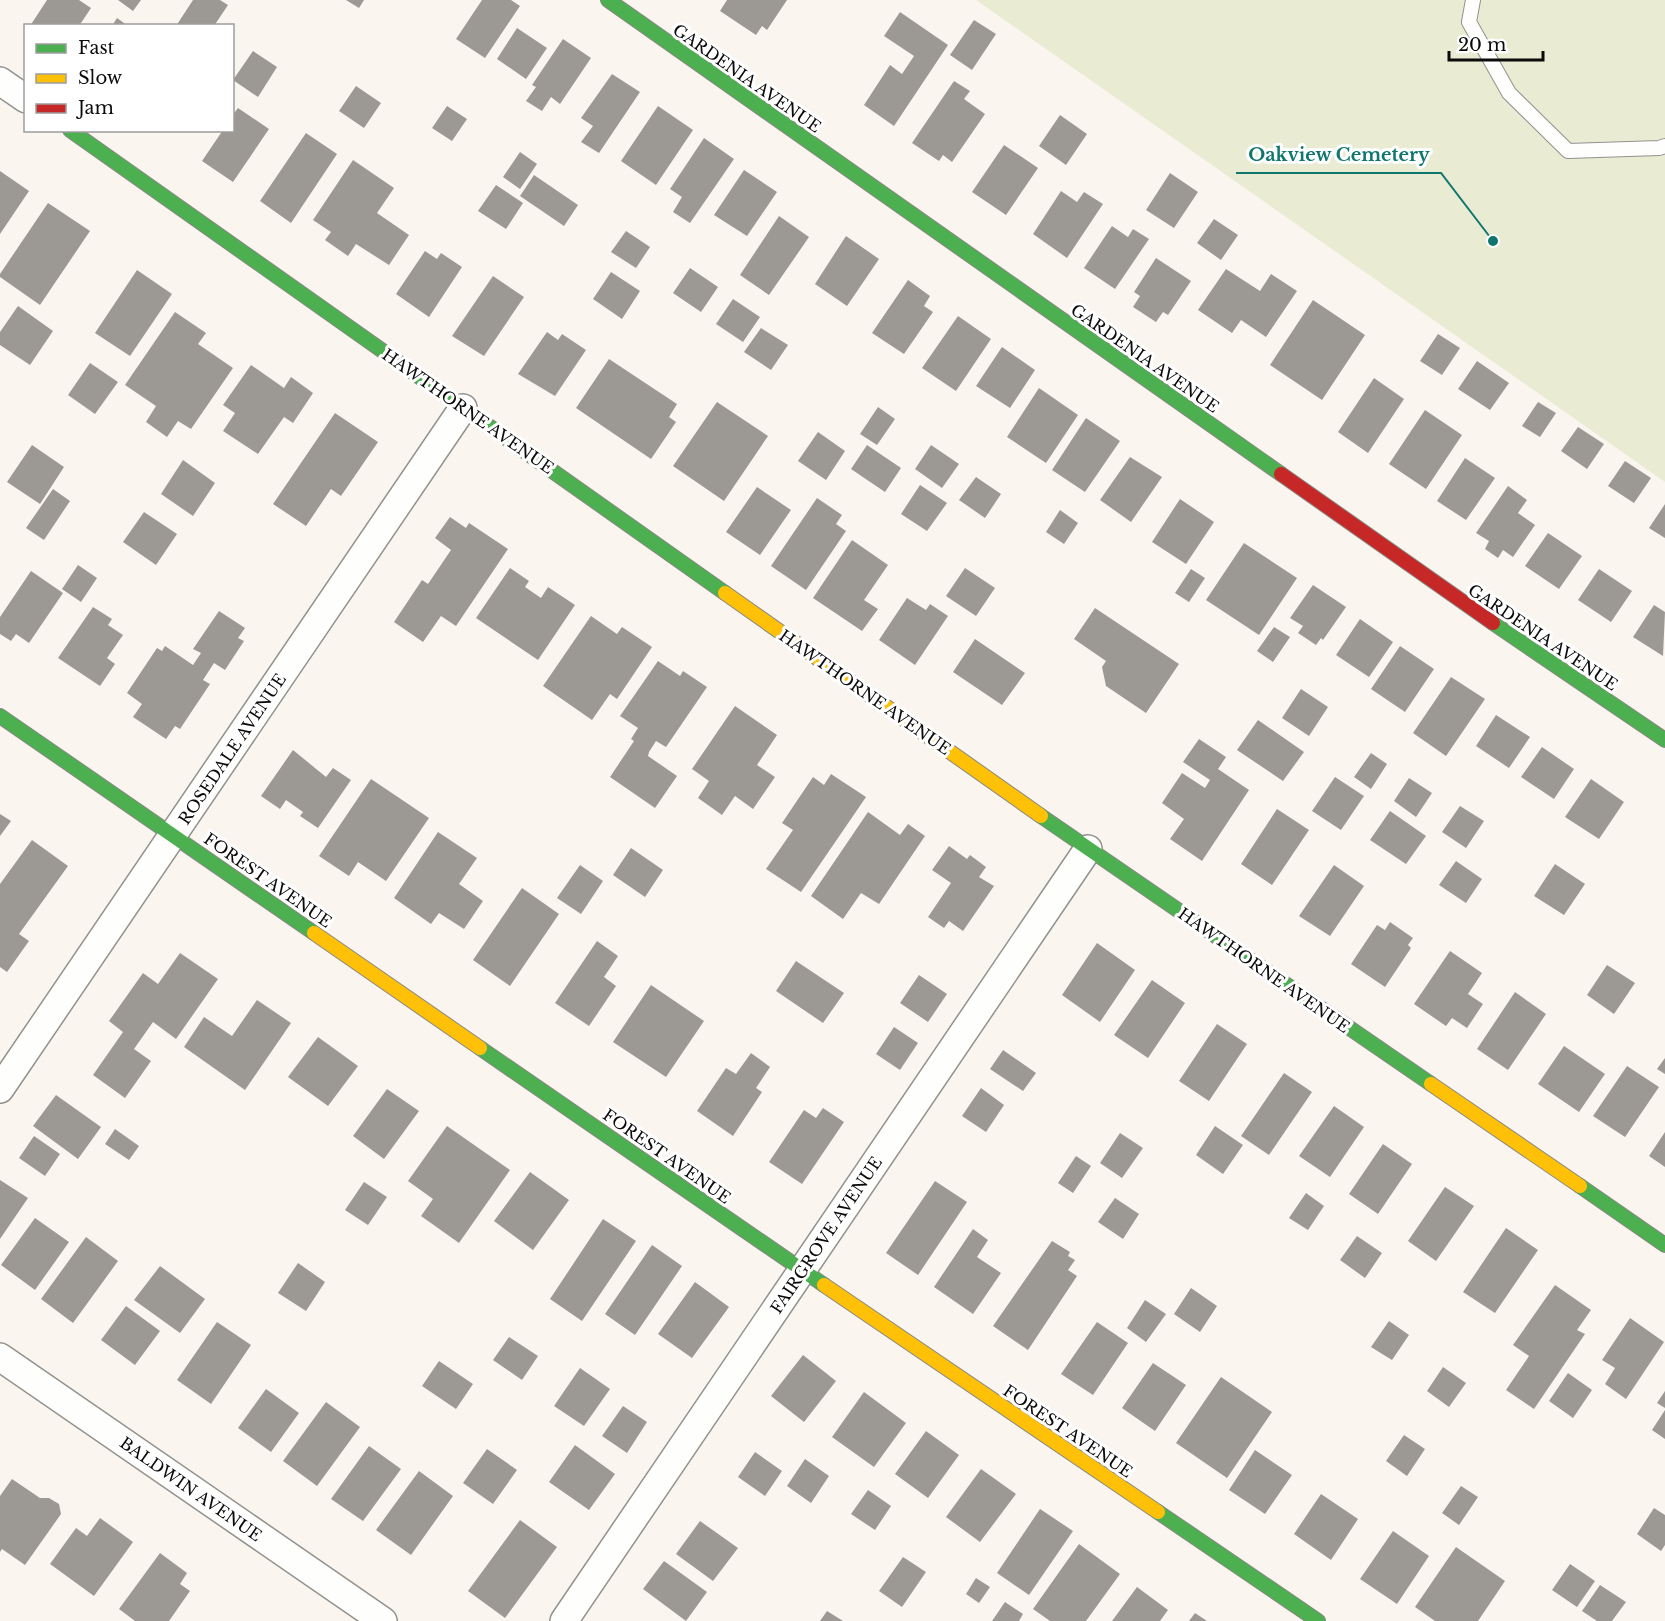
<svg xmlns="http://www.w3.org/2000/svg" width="1665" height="1621" font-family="'Libre Baskerville',serif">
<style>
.cemetery{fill:#e9ebd2}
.building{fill:#9c9995}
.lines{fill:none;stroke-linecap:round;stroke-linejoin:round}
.lane-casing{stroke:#93918e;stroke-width:16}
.street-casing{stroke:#93918e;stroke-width:30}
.fast-casing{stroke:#898784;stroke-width:16}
.slow-casing{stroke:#898784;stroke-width:16}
.jam-casing{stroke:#898784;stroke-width:16}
.lane{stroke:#fefefd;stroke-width:14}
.street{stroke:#fefefd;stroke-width:27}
.fast{stroke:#4caf50;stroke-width:14}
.slow{stroke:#ffc107;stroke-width:14}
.jam{stroke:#c62828;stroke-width:14}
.labels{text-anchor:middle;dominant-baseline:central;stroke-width:6;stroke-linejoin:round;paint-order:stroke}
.street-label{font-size:16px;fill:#0b0b0b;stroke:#fff}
.leader{fill:none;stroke:#0f766e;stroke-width:2}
.callout-dot{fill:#0f766e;stroke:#fff;stroke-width:2}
.callout-label{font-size:18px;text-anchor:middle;font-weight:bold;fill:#0f766e;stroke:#fff;stroke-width:6;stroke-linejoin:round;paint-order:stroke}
</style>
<rect width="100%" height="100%" fill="#faf6ef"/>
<path class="cemetery" d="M976,0H1665V482Z"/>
<path class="building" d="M47,0H79L91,8L79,26H30Z
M118,0H141L133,11Z
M193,0H220L228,5L214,26H176Z
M346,0H364L359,8Z
M482,0H511L520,6L485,58L456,39Z
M727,0H787L767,30L762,26L756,35L720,11Z
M900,12L948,45L894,126L864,105L890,65L902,74L914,56L884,36Z
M117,18L128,26H112Z
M974,20L996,34L972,70L950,55Z
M517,28L547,48L526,79L497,59Z
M563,39L591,58L560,104L551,97L542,111L526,101L536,87L532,85Z
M253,51L277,67L258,97L233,80Z
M612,74L640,92L599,153L581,142L593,126L581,118Z
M954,81L970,91L964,99L985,114L952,162L943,155L939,161L912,143Z
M356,86L381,103L364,128L339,111Z
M447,106L467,119L452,141L432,128Z
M658,106L693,130L656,185L621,161Z
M238,108L269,129L233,182L202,161L223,130H232V116Z
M1060,115L1087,134L1066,165L1039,146Z
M306,133L337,154L291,223L260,201Z
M704,138L734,159L690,223L673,212L682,197L670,189Z
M1004,145L1038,168L1006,215L972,192Z
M520,152L537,164L520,189L503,177Z
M353,160L394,188L377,213L409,235L389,265L356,244L348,256L325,240L331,232L313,220Z
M744,170L777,192L747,236L714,215Z
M0,171L29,191L0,234Z
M1170,173L1198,192L1174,228L1146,210Z
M534,175L578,205L564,226L520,196Z
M496,185L523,203L506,229L478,211Z
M1061,191L1077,202L1084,192L1103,204L1067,258L1033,234Z
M48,203L90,231L40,305L0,277V274Z
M779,216L809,237L769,295L740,275Z
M1214,219L1238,235L1221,260L1197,243Z
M1112,226L1128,237L1133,229L1149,239L1115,289L1084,268Z
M626,231L650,247L636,268L611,252Z
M846,236L879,259L847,306L815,284Z
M425,251L437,259L441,253L462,267L429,317L396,294Z
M1156,258L1191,281L1168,315L1163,312L1156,322L1133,307L1140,296L1134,292Z
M690,268L718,287L701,312L673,293Z
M1226,269L1260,291L1271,274L1297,291L1266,337L1241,320L1232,333L1198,310Z
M137,270L172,294L130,356L95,333Z
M611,272L640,291L622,319L593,299Z
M493,276L524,297L484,356L452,336Z
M908,280L930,296L924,306L933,312L904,354L872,333Z
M733,299L760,317L743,342L716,324Z
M1313,300L1365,335L1322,400L1270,365Z
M18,306L53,331L30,365L0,345V332Z
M175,312L206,333L198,344L233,368L191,429L178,421L167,437L146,422L156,406L125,385Z
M958,316L991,339L956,391L922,368Z
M761,328L788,345L771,370L744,352Z
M547,332L558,340L562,334L586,350L555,396L518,374Z
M1438,334L1460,348L1442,375L1420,361Z
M1002,347L1035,370L1010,408L976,386Z
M609,359L677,404L669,417L676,422L651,459L576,408Z
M1477,361L1509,383L1490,410L1458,389Z
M90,363L118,382L95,414L68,395Z
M251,365L284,388L291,377L313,393L293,423L284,417L258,454L223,431L235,413L223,405Z
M1374,378L1404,399L1368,453L1338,432Z
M1039,388L1078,415L1046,463L1007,437Z
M717,402L768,436L724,501L673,466Z
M1538,402L1556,413L1540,437L1522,426Z
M878,407L895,419L877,445L860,434Z
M1425,410L1462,435L1426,489L1389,464Z
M335,413L378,442L341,496L331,489L306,526L273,504Z
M1086,418L1120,441L1085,492L1052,470Z
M1578,427L1604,444L1587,469L1561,451Z
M818,432L845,451L826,480L798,461Z
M32,445L64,467L40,504L7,482Z
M867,445L901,468L885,492L851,469Z
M931,445L959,464L942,488L915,469Z
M1130,457L1162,477L1131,522L1100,500Z
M1465,458L1495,478L1466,520L1437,501Z
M183,460L215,483L193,516L161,494Z
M1625,461L1651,478L1634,503L1608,486Z
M976,477L1001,494L985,518L959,500Z
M920,485L947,503L927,531L901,514Z
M1508,486L1527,500L1518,513L1535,525L1513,557L1503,550L1498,558L1485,549L1489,541L1476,533Z
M757,487L791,510L760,555L726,532Z
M53,489L70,501L44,540L26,528Z
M817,498L842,515L836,524L846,531L806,590L771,566Z
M1180,499L1214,522L1186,564L1152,542Z
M1665,504V538L1649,528Z
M1060,510L1078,523L1064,544L1046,532Z
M144,512L177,534L156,565L123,542Z
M450,517L466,528L469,523L508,549L456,626L441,616L423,642L394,622L422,580L428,584L451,550L435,538Z
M1548,533L1582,556L1559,589L1525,566Z
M852,540L888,565L864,600L878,609L862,631L813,598Z
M1244,543L1297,578L1259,635L1206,600Z
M78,565L97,578L81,602L62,589Z
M510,568L529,581L525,587L541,598L548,587L575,605L538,660L476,618Z
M965,568L995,588L976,616L946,596Z
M1191,569L1205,578L1189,602L1175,593Z
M1599,569L1632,591L1611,622L1578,600Z
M31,571L63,593L29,643L16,634L11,641L0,634V617Z
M1313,585L1346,607L1323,640L1321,638L1316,645L1298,633L1303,626L1290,618Z
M907,598L926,610L930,604L948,616L915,665L879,640Z
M1654,605L1665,612L1663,656L1633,637Z
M93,607L112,619L108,625L123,635L107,658L115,664L100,686L58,658Z
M1095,608L1179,664L1146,713L1106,686L1102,667L1106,661L1074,639Z
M219,611L245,628L238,638L244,641L225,670L214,663L203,680L210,684L180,729L175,726L166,739L133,717L142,704L127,693L157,648L162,651L165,646L193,665L201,653L193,649Z
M591,616L617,634L622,627L652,647L617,699L610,694L592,720L543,686Z
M1360,619L1393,642L1369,677L1336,655Z
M1274,627L1290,637L1273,662L1257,651Z
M975,639L1025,673L1002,705L953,672Z
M1400,646L1434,669L1405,712L1371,689Z
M658,661L680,676L683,671L707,687L666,747L656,741L649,752L648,756L677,776L655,808L610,777L634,741L631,739L638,728L620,716Z
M1451,677L1485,699L1446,756L1413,733Z
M1301,689L1328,707L1309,736L1282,718Z
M735,706L777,735L757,765L775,777L753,809L735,796L722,815L698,798L709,781L692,769Z
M1496,715L1530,737L1509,768L1476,746Z
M1258,720L1304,752L1283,781L1237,750Z
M1199,739L1226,757L1218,769L1249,790L1202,861L1170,839L1184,819L1162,803L1182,773L1205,788L1210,780L1183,762Z
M1542,747L1574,769L1554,799L1521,777Z
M293,750L326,777L333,768L351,780L318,828L300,816L303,812L286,800L280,809L261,796Z
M1371,753L1387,764L1371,789L1354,777Z
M831,774L866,797L801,892L766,869L793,830L782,823L813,777L824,785Z
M1335,777L1364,796L1341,830L1312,811Z
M1409,778L1432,793L1416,817L1394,801Z
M371,779L429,818L386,881L358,862L349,876L319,856Z
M1591,779L1624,802L1599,839L1565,817Z
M1460,806L1484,821L1466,848L1442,832Z
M1277,809L1309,830L1272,885L1241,864Z
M1390,811L1426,836L1406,864L1370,840Z
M868,812L900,835L908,824L925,836L879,904L861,893L843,919L811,896Z
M0,814L11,821L0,836Z
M438,832L477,858L459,884L483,901L464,929L439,913L431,924L394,898Z
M32,840L68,866L19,934L29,941L7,972L0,967V884Z
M949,846L967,859L970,855L986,867L979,877L994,886L963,931L949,921L944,928L928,917L951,883L932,870Z
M631,848L663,870L645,897L613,875Z
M1456,861L1482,879L1466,903L1439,885Z
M1555,864L1585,884L1564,915L1534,896Z
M580,865L603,881L581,914L557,898Z
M1334,865L1364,886L1330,936L1299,916Z
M522,888L559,914L510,986L473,960Z
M1390,922L1413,938L1408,945L1411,948L1385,987L1351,964L1377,925L1385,930Z
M597,941L618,956L604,977L616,986L589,1026L555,1003Z
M1097,943L1135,970L1100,1022L1062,995Z
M1450,951L1482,973L1468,994L1483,1004L1467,1028L1452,1018L1446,1026L1414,1004Z
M180,953L218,979L176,1039L153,1022L134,1049L151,1061L125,1098L93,1075L123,1032L109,1021L143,973L158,984Z
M796,961L844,993L823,1023L776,991Z
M1607,965L1635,983L1614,1014L1587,995Z
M919,975L947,994L928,1022L900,1003Z
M1152,980L1185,1003L1148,1058L1114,1035Z
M651,985L704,1021L666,1077L613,1042Z
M1515,992L1546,1014L1508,1070L1477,1049Z
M257,1000L291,1023L245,1090L184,1047L204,1017L232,1036Z
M1217,1024L1247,1044L1209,1101L1179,1081Z
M894,1027L918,1043L900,1070L876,1054Z
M318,1037L358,1066L328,1106L288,1077Z
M1564,1046L1605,1074L1579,1112L1538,1084Z
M1003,1050L1036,1073L1023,1091L990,1069Z
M751,1053L770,1067L756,1088L762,1092L733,1136L697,1111L726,1068L736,1074Z
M1665,1058V1074L1657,1069Z
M1627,1066L1659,1087L1625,1137L1593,1116Z
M1284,1073L1312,1092L1269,1155L1241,1136Z
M981,1088L1004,1105L986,1132L962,1116Z
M387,1089L419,1111L384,1159L353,1136Z
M56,1095L101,1127L78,1159L33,1126Z
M1334,1106L1364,1127L1330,1177L1299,1156Z
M823,1108L844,1122L802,1184L769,1162L804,1110L816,1118Z
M447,1126L510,1170L459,1243L421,1216L433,1199L408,1181Z
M1215,1126L1243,1145L1223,1174L1196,1155Z
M115,1129L139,1146L129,1160L105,1144Z
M1665,1132V1167L1649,1156Z
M1120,1133L1143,1148L1122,1178L1100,1163Z
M34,1136L60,1154L45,1176L19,1158Z
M1383,1144L1412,1164L1378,1214L1349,1194Z
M1076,1156L1091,1166L1073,1193L1058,1183Z
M530,1172L569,1200L533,1250L494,1221Z
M0,1180L28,1198L0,1239Z
M935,1181L967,1202L918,1275L886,1253Z
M364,1182L387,1197L368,1225L345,1210Z
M1445,1187L1474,1206L1436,1261L1408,1241Z
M1306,1193L1324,1206L1308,1230L1289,1218Z
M1115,1198L1139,1214L1123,1239L1098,1222Z
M35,1218L69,1242L35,1290L1,1265Z
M603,1219L636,1241L582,1321L550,1299Z
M1506,1228L1538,1250L1495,1313L1463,1292Z
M973,1229L988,1240L977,1257L1001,1273L973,1314L934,1287Z
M1357,1236L1382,1253L1365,1278L1340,1260Z
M86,1237L118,1261L73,1323L41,1299Z
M1052,1241L1070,1252L1068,1256L1075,1260L1068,1270L1077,1276L1028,1350L993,1326Z
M652,1245L682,1266L635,1335L605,1314Z
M298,1263L325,1282L306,1311L278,1293Z
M160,1266L205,1299L180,1333L134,1300Z
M695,1282L729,1307L692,1358L658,1334Z
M1555,1285L1591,1310L1577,1330L1585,1334L1534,1409L1506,1390L1529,1356L1513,1345Z
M1191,1288L1217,1306L1200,1332L1174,1314Z
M1145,1300L1166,1314L1146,1342L1127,1328Z
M126,1306L160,1331L135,1365L101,1340Z
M1630,1318L1664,1342L1626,1399L1605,1384L1615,1368L1602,1360Z
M1389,1321L1409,1335L1392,1360L1371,1347Z
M217,1322L251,1345L211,1404L177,1380Z
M1097,1322L1128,1343L1093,1395L1061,1374Z
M509,1337L538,1356L522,1380L493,1360Z
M803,1355L836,1381L804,1422L771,1396Z
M439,1361L473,1384L456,1409L422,1386Z
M1153,1363L1186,1385L1155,1431L1122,1408Z
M1443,1367L1466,1383L1449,1407L1427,1391Z
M580,1368L610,1389L584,1426L554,1406Z
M1568,1373L1592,1390L1573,1418L1549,1401Z
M1221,1377L1272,1412L1227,1478L1176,1443Z
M266,1389L299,1413L271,1452L238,1428Z
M1665,1391V1408L1657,1403Z
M864,1392L906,1423L874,1467L832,1437Z
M326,1402L360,1427L317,1486L283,1461Z
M623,1406L647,1422L627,1453L602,1436Z
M1665,1410V1439L1652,1430Z
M926,1431L959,1455L928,1498L895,1474Z
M1404,1435L1425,1449L1407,1476L1386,1461Z
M575,1445L615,1474L589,1510L549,1482Z
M369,1446L401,1469L363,1521L331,1499Z
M487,1449L517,1470L493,1504L463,1483Z
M1255,1450L1292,1475L1265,1514L1229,1490Z
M755,1452L782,1471L765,1496L738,1477Z
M805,1459L829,1476L811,1503L787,1486Z
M981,1469L1016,1494L980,1542L946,1517Z
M419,1471L453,1496L411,1555L376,1530Z
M12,1479L40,1498H49L59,1504L61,1514L25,1565L2,1549L0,1552V1496Z
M1461,1486L1478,1497L1459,1525L1442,1513Z
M868,1490L891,1506L875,1530L851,1514Z
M1321,1494L1358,1519L1331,1560L1294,1534Z
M1654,1508L1665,1515V1545L1661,1551L1637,1534Z
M1040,1509L1073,1531L1029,1595L997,1573Z
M100,1518L133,1542L94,1596L50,1564L76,1528L87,1536Z
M520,1520L557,1547L505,1618L468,1591Z
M700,1521L738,1548L713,1581L676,1554Z
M1393,1531L1429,1556L1397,1604L1360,1579Z
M1079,1544L1120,1574L1086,1621H1050L1033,1609Z
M1456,1547L1505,1581L1478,1621H1435L1415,1607Z
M160,1553L187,1573L180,1584L190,1591L169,1621H135L119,1609Z
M903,1557L926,1572L902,1607L879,1591Z
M664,1561L707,1592L686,1621L643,1589Z
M1570,1564L1595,1581L1577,1607L1552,1590Z
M976,1578L990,1587L979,1603L966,1594Z
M1600,1585L1626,1602L1612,1621H1597L1582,1611Z
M1137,1587L1168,1610L1160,1621H1112Z
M1005,1602L1023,1614L1019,1621H992Z
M827,1611L843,1621H820Z
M1195,1613L1207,1621H1189Z"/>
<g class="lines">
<g class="lane-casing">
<path id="lane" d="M1473,0L1469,22L1509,93L1568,151L1659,148L1665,146"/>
</g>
<g class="street-casing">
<path id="street" d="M0,81L26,99
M0,1089L463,408
M0,1357L383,1621
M564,1621L1088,849"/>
</g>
<g class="fast-casing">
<path id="fast" d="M608,0L1281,474
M70,130L725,593
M1493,623L1665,740
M0,716L314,933
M1041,816L1431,1084
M480,1048L824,1285
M1580,1186L1665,1245
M1158,1512L1318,1621"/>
</g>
<g class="slow-casing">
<path id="slow" d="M725,593L1041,816
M314,933L480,1048
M1431,1084L1580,1186
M824,1285L1158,1512"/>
</g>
<g class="jam-casing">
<path id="jam" d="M1281,474L1493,623"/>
</g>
<use href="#lane" class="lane"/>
<use href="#street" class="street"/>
<use href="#fast" class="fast"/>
<use href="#slow" class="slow"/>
<use href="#jam" class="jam"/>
</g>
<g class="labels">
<g class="street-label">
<text transform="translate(747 78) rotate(35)">GARDENIA AVENUE</text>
<text transform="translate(1145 358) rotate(35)">GARDENIA AVENUE</text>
<text transform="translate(468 411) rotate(35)">HAWTHORNE AVENUE</text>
<text transform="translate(1543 637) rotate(34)">GARDENIA AVENUE</text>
<text transform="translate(865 692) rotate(35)">HAWTHORNE AVENUE</text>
<text transform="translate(232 749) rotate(-56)">ROSEDALE AVENUE</text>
<text transform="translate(268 880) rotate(35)">FOREST AVENUE</text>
<text transform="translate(1264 970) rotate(35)">HAWTHORNE AVENUE</text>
<text transform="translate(667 1156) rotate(35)">FOREST AVENUE</text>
<text transform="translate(826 1235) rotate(-56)">FAIRGROVE AVENUE</text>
<text transform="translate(1068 1431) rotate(34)">FOREST AVENUE</text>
<text transform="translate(191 1489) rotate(35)">BALDWIN AVENUE</text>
</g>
</g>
<path class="leader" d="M1493 241L1441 173H1236"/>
<circle class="callout-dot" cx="1493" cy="241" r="6"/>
<g class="callout-label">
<text x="1339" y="161">Oakview Cemetery</text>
</g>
<rect x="24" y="24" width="210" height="108" fill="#ffffff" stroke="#9d9d9d" stroke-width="1.5"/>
<rect x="36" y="44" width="30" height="9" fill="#4caf50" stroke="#9d9d9d" stroke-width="1.5"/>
<text x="78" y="54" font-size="18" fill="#0b0b0b">Fast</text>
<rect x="36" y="74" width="30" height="9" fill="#ffc107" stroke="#9d9d9d" stroke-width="1.5"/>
<text x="78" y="84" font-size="18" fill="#0b0b0b">Slow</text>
<rect x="36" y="104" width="30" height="9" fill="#c62828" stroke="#9d9d9d" stroke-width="1.5"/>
<text x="78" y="114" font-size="18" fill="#0b0b0b">Jam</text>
<path d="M1449 51v9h94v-9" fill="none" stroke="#0b0b0b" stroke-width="3"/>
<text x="1458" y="51" font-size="18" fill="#0b0b0b" stroke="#ffffff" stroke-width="4.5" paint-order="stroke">20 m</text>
</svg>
